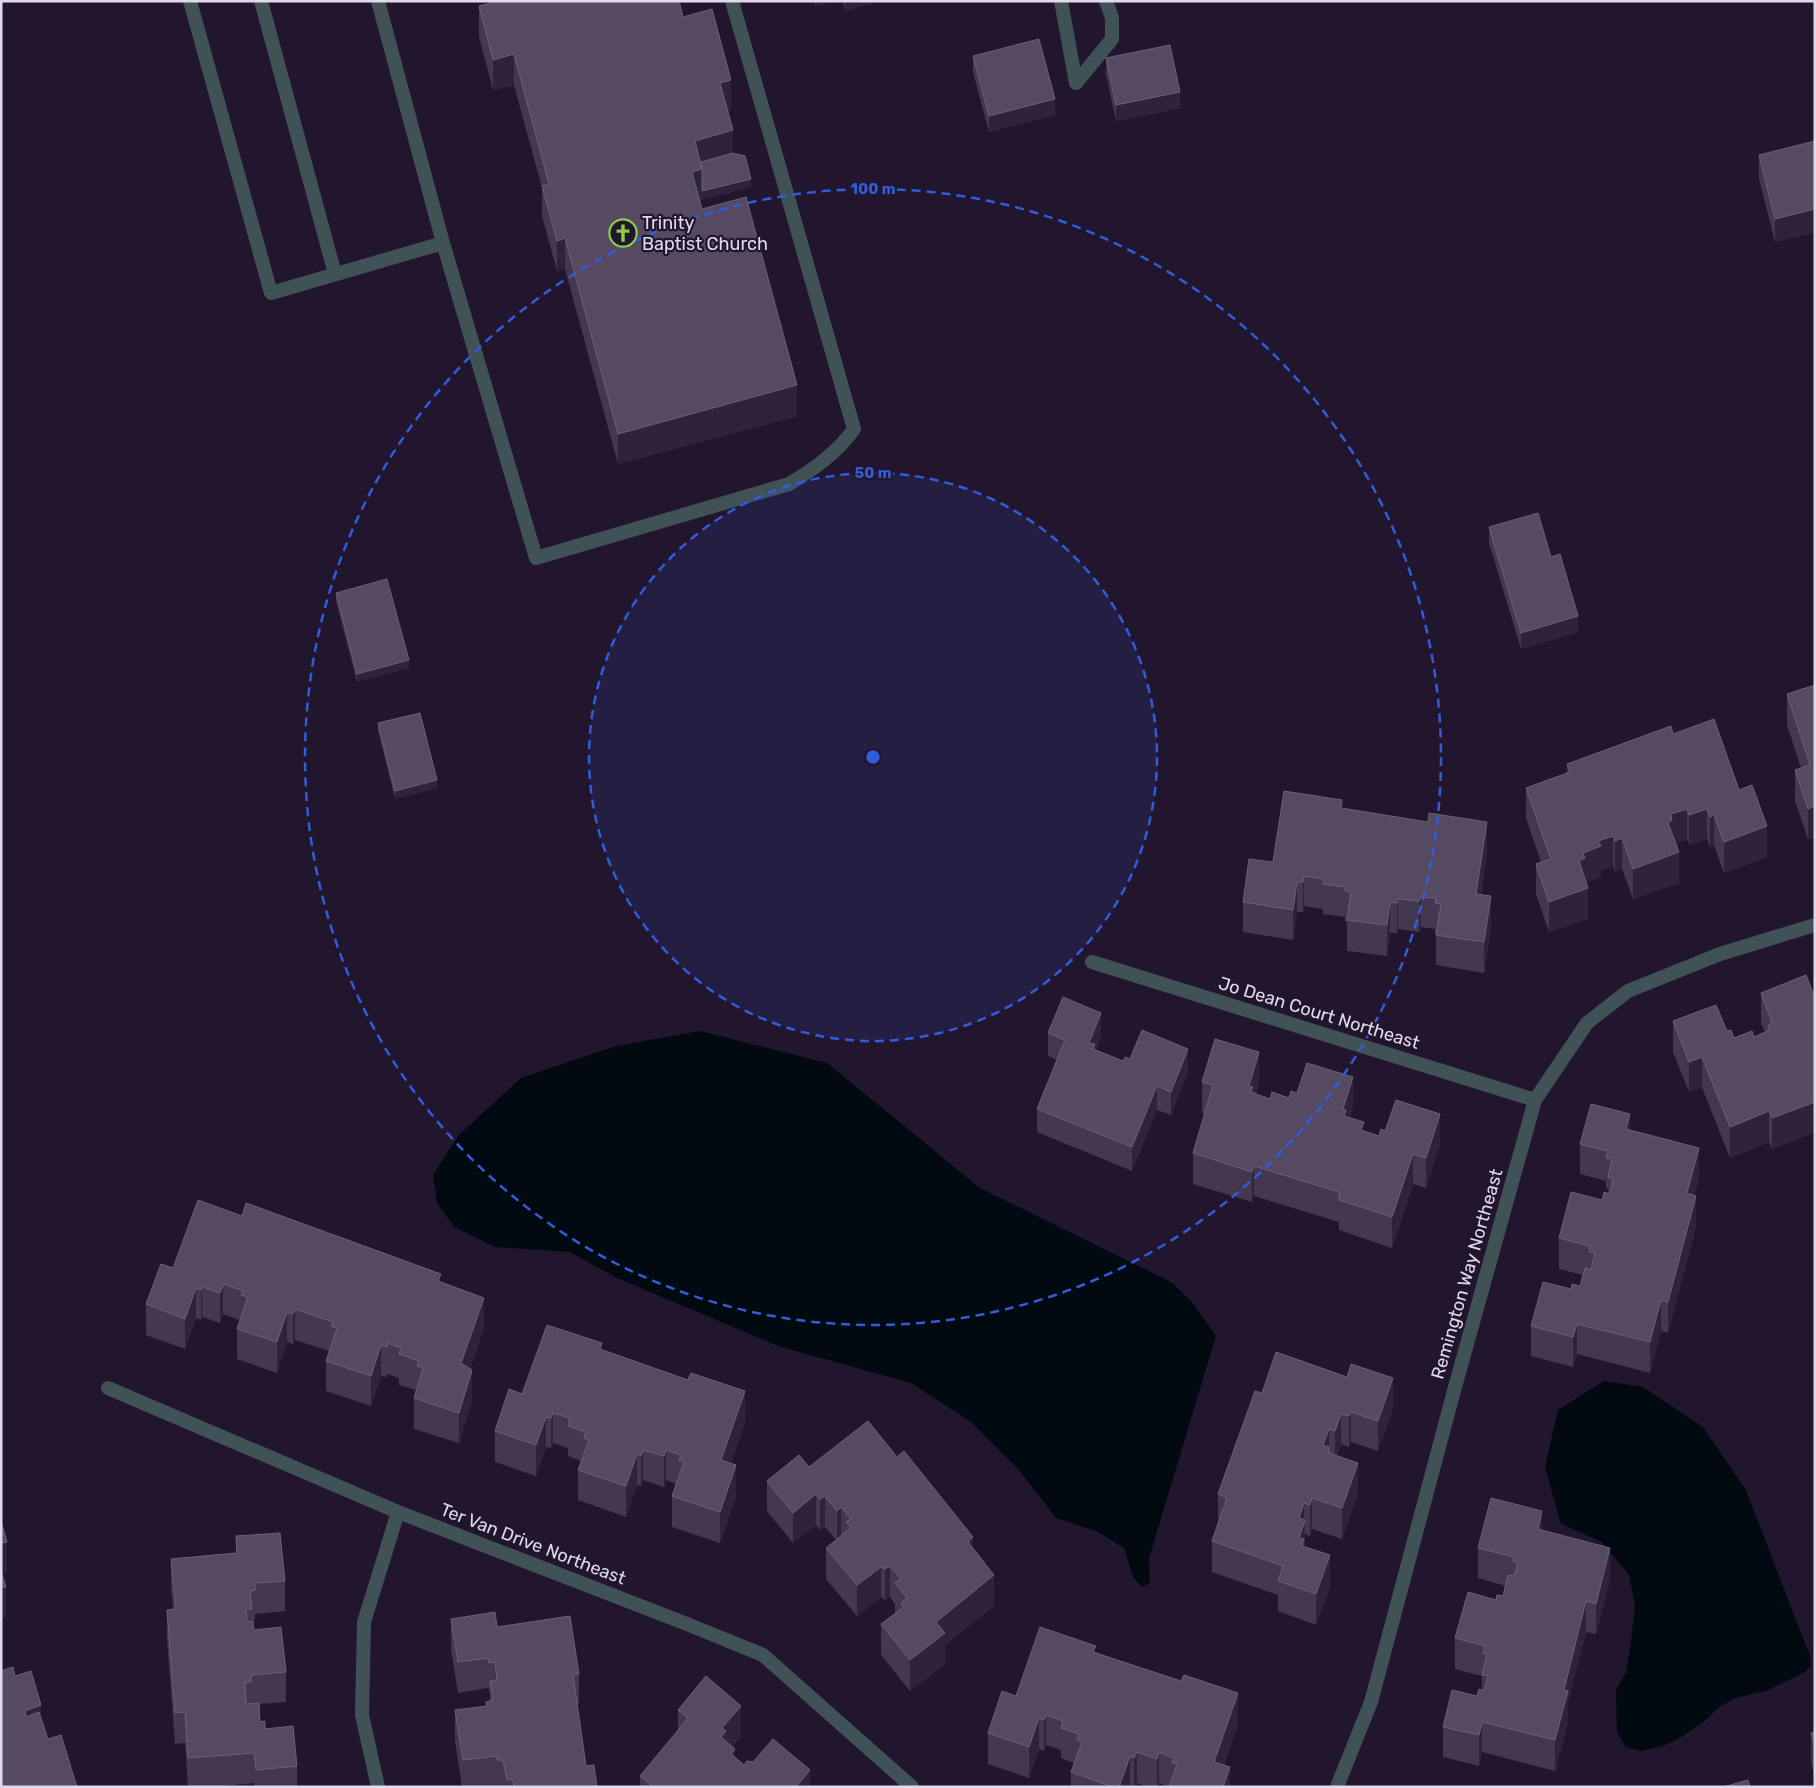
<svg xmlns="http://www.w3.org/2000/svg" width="1816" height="1788" font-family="Rubik,sans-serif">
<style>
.water{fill:#000a10}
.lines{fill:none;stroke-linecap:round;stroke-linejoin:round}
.service{stroke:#415256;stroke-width:14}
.minor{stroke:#415256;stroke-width:14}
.wall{fill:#443851}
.shaded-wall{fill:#2f233c}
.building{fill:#554a62;stroke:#6b6077}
.ring{fill:none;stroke:#315cda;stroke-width:2.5;stroke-dasharray:9 6}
.labels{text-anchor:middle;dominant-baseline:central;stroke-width:4.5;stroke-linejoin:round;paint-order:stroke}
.poi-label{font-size:18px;fill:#e1daea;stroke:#21162d;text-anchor:start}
.street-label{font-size:18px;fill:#e1daea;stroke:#21162d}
.centre{fill:#315cda;stroke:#21162d;stroke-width:2.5}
.ring-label{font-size:15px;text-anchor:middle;font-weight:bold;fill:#315cda;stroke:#21162d;stroke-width:4.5;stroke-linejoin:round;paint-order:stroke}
</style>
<rect width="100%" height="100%" fill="#21162d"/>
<path class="water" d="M700,1031L827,1063L980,1188L1173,1283L1192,1302L1216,1336L1149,1558L1150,1583L1142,1587L1133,1577L1124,1548L1098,1532L1056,1518L1019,1470L971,1422L911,1383L778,1346L617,1278L570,1252L495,1247L454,1227L437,1203L433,1175L459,1135L521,1078L616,1046Z
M1604,1381L1643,1387L1703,1427L1746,1490L1810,1656L1811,1665L1805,1672L1768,1690L1736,1698L1719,1707L1706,1720L1683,1736L1663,1746L1641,1751L1626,1747L1617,1733L1616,1690L1626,1672L1630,1649L1635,1606L1629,1575L1602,1542L1561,1524L1545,1467L1558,1410Z"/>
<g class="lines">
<path class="service" d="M190,1L271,293L443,243
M261,1L335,274
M378,1L443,243L536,558L789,484C814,469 837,453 854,429L732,1
M1061,1L1076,83
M1076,83L1112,39V18L1106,1"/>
<path class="minor" d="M1092,962L1535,1100
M108,1388L398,1512L687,1624L763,1655L912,1787
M378,1787L362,1715L364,1622L398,1512
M1337,1787L1371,1702L1455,1387L1535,1100L1587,1023L1628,991L1720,954L1815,925"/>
</g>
<path class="wall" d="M843,1H879L845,11Z
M479,6L683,17L731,110L728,111L733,153L751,187L699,200L702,209L797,416L618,464L565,269L557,271L542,216V188L514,85L493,90L479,37Z
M973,56L1055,115L989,132L973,72Z
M1106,58L1180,108L1116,121L1106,74Z
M1815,141V232L1775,242L1759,179V155Z
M1489,527L1551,557L1578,632L1521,649L1489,543Z
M336,593L409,668L357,682L336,601Z
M1815,685V837L1808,839L1795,801V770L1801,768L1787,725V694Z
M378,723L437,788L395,799L378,731Z
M1673,734L1739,790L1767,857L1724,873L1714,845L1710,847L1707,839L1689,845L1687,839L1676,843L1679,883L1633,899L1622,869L1615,872L1613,866L1601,870V877L1586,882L1588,919L1549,932L1536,894V864L1541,862L1526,818V788L1567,773V764Z
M1342,808L1487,852L1481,895L1491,927L1484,973L1436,965V934H1435V929L1421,927L1419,932L1398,929L1397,933H1390L1387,956L1347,951V922H1345V917L1323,914V909L1304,906L1303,912H1297L1293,940L1243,932V902Z
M1761,993L1815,998V1132L1772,1149L1769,1142L1730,1158L1702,1087L1689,1092L1673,1052V1021L1727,1031L1734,1038L1754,1037L1765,1032L1761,1023Z
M1048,1033L1101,1036L1096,1050L1123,1061L1130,1059L1188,1072L1171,1115L1157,1110L1132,1171L1037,1132V1109L1057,1060L1048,1056Z
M1202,1082L1259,1083L1256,1094L1270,1099L1289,1098L1353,1107L1350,1118L1364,1131L1379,1136L1440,1144L1426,1188L1413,1184L1392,1248L1339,1230V1222L1254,1196L1252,1202L1193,1184V1153L1205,1113H1202Z
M1630,1130L1699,1179L1694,1195L1696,1226L1668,1333L1661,1331L1650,1373L1577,1354L1573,1367L1531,1356V1326L1571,1289L1580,1286L1583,1275L1559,1269V1238L1602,1200L1608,1193V1189L1606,1188V1181L1580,1174V1144Z
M242,1216L441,1282L484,1328L470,1369L472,1401L459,1443L414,1429V1398L416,1390L399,1385V1378L387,1374V1377L381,1376L371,1406L326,1391V1361L329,1351L295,1340L293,1344L287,1342L277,1373L237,1359V1329L240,1320L223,1314L220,1323L202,1317L201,1320L196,1318L185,1349L146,1335V1304L173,1268Z
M602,1350L745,1422L731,1463L736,1496L720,1543L672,1527V1496L676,1484L666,1480L664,1487L643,1480L641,1486L637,1485L626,1517L578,1500V1470L581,1461L568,1456V1448L553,1443L551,1448L546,1447L536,1476L495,1462V1431L522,1394Z
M1262,1393L1393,1408L1378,1451L1351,1442L1349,1447L1341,1444L1337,1456L1358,1493L1342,1539L1312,1529L1310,1536L1305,1534V1547L1330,1586L1316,1625L1278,1611V1595L1212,1572V1541L1218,1523V1494Z
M897,1457L973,1549L994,1606L945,1645V1664L910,1691L881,1655V1624L895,1613V1604L890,1597L885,1600L881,1597L857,1616L826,1579V1548L836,1540L825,1527L820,1530L816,1525L793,1543L767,1511V1481L809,1467Z
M1542,1531L1610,1579L1596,1634L1586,1632L1568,1702V1722L1555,1771L1482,1752L1479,1766L1443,1757V1727L1477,1696L1482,1690V1676L1455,1669V1638L1496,1600L1503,1596L1506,1586L1478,1578V1548Z
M236,1536L285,1581V1611L255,1614V1620L252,1621L254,1630L286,1672V1702L259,1704L260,1722L265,1729L297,1766V1787H255L254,1783L212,1787H188L185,1743L175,1744L167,1640V1610L173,1609L171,1589V1559L236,1553Z
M451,1619L497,1627L579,1674V1704H577L586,1766L597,1787H462L455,1741V1710L486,1706L490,1701V1693L488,1688L458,1693L451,1650Z
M1096,1652L1238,1724L1224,1765L1230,1787H1169L1159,1783L1158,1787H1149L1137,1783L1135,1787H1071V1772L1074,1763L1061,1758V1750L1046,1745L1044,1751L1039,1749L1029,1778L988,1764V1733L1016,1696Z
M678,1710L741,1736L732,1747L735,1758L744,1765L810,1787H640V1776L678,1731Z
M1815,1732V1776L1811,1764V1733Z"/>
<path class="shaded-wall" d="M814,1H834L814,7Z
M845,1H879L845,11Z
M514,54V85L493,90V60Z
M731,80V110L720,113V83Z
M1180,92V108L1116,121V105Z
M1055,99V115L989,132V116Z
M733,130V161L751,179V187L692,202V172L695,141Z
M1815,209V232L1775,242V219Z
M565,238V269L557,271V241Z
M797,385V416L618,464V434Z
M1578,616V632L1521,649V633Z
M409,660V668L357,682V674Z
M437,780V788L395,799V791Z
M1815,806V837L1808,839V809Z
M1687,809V839L1672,844L1668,823L1671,814Z
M1707,809V839L1689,845V815Z
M1714,815V845L1710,847V817Z
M1487,822V852L1476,925V894Z
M1767,826V857L1724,873V842Z
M1613,836V866L1601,870V877L1585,883L1579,861L1583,853L1598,841Z
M1622,838V869L1615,872V841Z
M1679,852V883L1633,899V869Z
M1304,876V906L1303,912V882Z
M1297,882V912L1293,940V910Z
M1588,888V919L1549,932V902Z
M1491,896V927L1484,973V942Z
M1421,897V927L1419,932V901Z
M1398,899V929L1397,933V903Z
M1390,902V933L1387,956V925Z
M1101,1013V1036L1095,1052L1089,1043Z
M1188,1049V1072L1171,1115V1092Z
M1259,1052V1083L1253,1104L1249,1086Z
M1702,1057V1087L1689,1092V1062Z
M1353,1077V1107L1346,1129L1343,1109Z
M1157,1086V1110L1132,1171V1147Z
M1815,1102V1132L1772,1149V1118Z
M1769,1111V1142L1730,1158V1127Z
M1440,1114V1144L1426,1188V1158Z
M1630,1114V1145L1626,1129Z
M1699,1148V1179L1687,1224V1193Z
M1413,1154V1184L1392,1248V1217Z
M1254,1166V1196L1252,1202V1172Z
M1696,1196V1226L1668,1333V1302Z
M223,1284V1314L220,1323V1293Z
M202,1287V1317L201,1320V1290Z
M196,1288V1318L185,1349V1319Z
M484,1298V1328L461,1394V1363Z
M1661,1300V1331L1650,1373V1342Z
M295,1309V1340L293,1344V1314Z
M287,1312V1342L277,1373V1342Z
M1577,1324V1354L1573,1367V1337Z
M381,1345V1376L371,1406V1376Z
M472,1370V1401L459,1443V1413Z
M1393,1378V1408L1378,1451V1421Z
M745,1391V1422L721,1491V1460Z
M1351,1412V1442L1349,1447V1416Z
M553,1413V1443L551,1448V1418Z
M1341,1414V1444L1335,1462V1431Z
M546,1417V1447L536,1476V1445Z
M1329,1429V1460L1323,1445Z
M643,1450V1480L641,1486V1456Z
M666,1450V1480L664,1487V1456Z
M637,1454V1485L626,1517V1486Z
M1358,1463V1493L1342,1539V1508Z
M736,1465V1496L720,1543V1512Z
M816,1494V1525L793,1543V1513Z
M825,1496V1527L820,1530V1499Z
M1312,1498V1529L1310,1536V1505Z
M1304,1503L1305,1551L1299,1568V1518Z
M841,1507V1537L837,1541V1511Z
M1542,1511V1541L1538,1529Z
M973,1537V1568L968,1542Z
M7,1542V1572L1,1574V1543Z
M1610,1548V1579L1596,1634V1604Z
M1330,1555V1586L1316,1625V1594Z
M890,1566V1597L885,1600V1569Z
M881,1567V1597L857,1616V1585Z
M994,1575V1606L945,1645V1664L910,1691V1660L936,1622Z
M6,1587V1617L1,1618V1588Z
M1586,1601V1632L1568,1702V1722L1555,1771V1740L1564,1690Z
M1238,1693V1724L1216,1787L1214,1762Z
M41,1705V1736L25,1741V1711Z
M741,1706V1736L726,1754L721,1737L722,1728Z
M1046,1715V1745L1044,1751V1720Z
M1039,1718V1749L1029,1778V1747Z
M1482,1722V1752L1479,1766V1735Z
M735,1749V1780L731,1754Z
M1137,1752V1783L1134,1787V1758Z
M1159,1752V1783L1158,1787H1157V1759Z
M1130,1756V1787H1119Z
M1230,1767V1787H1223Z
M810,1770V1787H796Z"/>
<path class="building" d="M498,1H679L683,17L712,9L731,80L720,83L733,130L695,141L702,169L692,172L702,209L746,197L797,385L618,434L565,238L557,241L542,186L549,184L514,54L493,60L479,6Z
M1039,39L1055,99L989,116L973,56Z
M1170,45L1180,92L1116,105L1106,58Z
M1815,141V209L1775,219L1759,155Z
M733,153L745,156L751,179L702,191V169L701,162Z
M1538,513L1551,557L1560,554L1578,616L1521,633L1489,527Z
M387,579L409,660L357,674L336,593Z
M1815,685V806L1808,809L1795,770L1810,765L1787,694Z
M420,713L437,780L395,791L378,723Z
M1714,719L1739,790L1752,785L1767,826L1724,842L1714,815L1710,817L1707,809L1689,815L1687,809L1671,814L1672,820L1668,823L1679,852L1633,869L1622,838L1615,841L1613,836L1598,841L1601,846L1583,853L1585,858L1579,861L1588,888L1549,902L1536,864L1551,859L1526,788L1570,772L1567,764L1671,726L1673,734Z
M1284,791L1342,800L1341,808L1428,822L1429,813L1487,822L1476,894L1491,896L1484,942L1436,935L1441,904L1435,903L1436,898L1421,897L1419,901L1398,899L1397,903L1390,902L1387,925L1347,920L1351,892L1345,891V887L1323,884L1324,879L1304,876L1303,882H1297L1293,910L1243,902L1249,859L1273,862Z
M1806,975L1815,998V1102L1772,1118L1769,1111L1730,1127L1702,1057L1689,1062L1673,1021L1716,1005L1727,1031L1731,1030L1734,1038L1752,1031L1754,1037L1770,1030L1768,1026L1772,1022L1761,993Z
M1063,997L1101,1013L1089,1043L1095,1044L1093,1049L1123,1061L1125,1057L1130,1059L1142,1030L1188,1049L1171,1092L1157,1086L1132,1147L1037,1109L1065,1040L1048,1033Z
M1215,1039L1259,1052L1249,1086L1253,1087L1251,1092L1270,1099L1272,1092L1289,1098L1291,1091L1297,1093L1307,1063L1353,1077L1343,1109L1346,1110L1344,1116L1364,1122L1361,1130L1379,1136L1381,1129L1385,1131L1396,1100L1440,1114L1426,1158L1413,1154L1392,1217L1339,1200V1192L1254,1166L1252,1172L1193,1153L1213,1085L1202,1082Z
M1591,1104L1630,1114L1626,1129L1699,1148L1687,1193L1696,1196L1668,1302L1661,1300L1650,1342L1577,1324L1573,1337L1531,1326L1543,1282L1571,1289L1572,1284L1580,1286L1585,1268L1591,1270L1595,1253L1590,1252L1589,1246L1559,1238L1571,1192L1602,1200L1604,1192L1610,1194L1613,1179L1608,1177L1612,1159L1606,1158L1608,1151L1580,1144Z
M198,1200L242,1216L246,1203L441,1274L438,1281L484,1298L461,1363L472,1370L459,1413L414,1398L423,1368L417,1366L419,1361L399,1354L401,1348L387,1343V1347L381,1345L371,1376L326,1361L337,1328L331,1326L333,1322L295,1309L293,1314L287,1312L277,1342L237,1329L248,1297L241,1295L243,1291L223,1284L220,1293L202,1287L201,1290L196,1288L185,1319L146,1304L161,1264L173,1268Z
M547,1325L602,1343L600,1349L688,1380L691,1373L745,1391L721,1460L736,1465L720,1512L672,1496L684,1462L679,1460L681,1455L666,1450L664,1456L643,1450L641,1456L637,1454L626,1486L578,1470L589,1440L584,1438L586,1432L568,1426L570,1418L553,1413L551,1418L546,1417L536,1445L495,1431L509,1389L522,1394Z
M1276,1352L1347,1377L1351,1364L1393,1378L1378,1421L1351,1412L1349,1416L1341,1414L1335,1431L1329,1429L1323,1445L1329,1447V1453L1358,1463L1342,1508L1312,1498L1310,1505L1304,1503L1299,1518L1305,1520L1299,1538L1304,1539L1302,1546L1330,1555L1316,1594L1278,1581L1283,1566L1212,1541L1227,1498L1218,1494L1255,1391L1262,1393Z
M868,1421L897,1457L904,1451L973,1537L968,1542L994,1575L936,1622L945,1633L910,1660L881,1624L904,1607L901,1603L907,1598L895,1583L901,1579L890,1566L885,1569L881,1567L857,1585L826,1548L851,1528L846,1522L851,1519L841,1507L837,1511L825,1496L820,1499L816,1494L793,1513L767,1481L799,1455L809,1467Z
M1491,1498L1542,1511L1538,1529L1610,1548L1596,1604L1586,1601L1564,1690L1568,1691L1555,1740L1482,1722L1479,1735L1443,1727L1452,1690L1477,1696L1479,1689L1484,1691L1488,1676L1482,1675L1487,1654L1483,1653L1485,1646L1455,1638L1468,1592L1496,1600L1497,1595L1503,1596L1508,1575L1514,1576L1518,1563L1513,1561L1514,1557L1478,1548Z
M1,1521L7,1542L1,1543Z
M280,1533L285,1581L255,1583V1590L250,1591L252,1609L246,1610L247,1622L253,1621L254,1630L281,1627L286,1672L251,1675V1682H245L246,1704L259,1703L260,1722L265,1721V1729L293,1726L297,1766L256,1770L254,1753L188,1758L185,1712L175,1713L167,1610L176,1609L171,1559L237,1553L236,1536Z
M1,1571L6,1587L1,1588Z
M495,1612L497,1627L570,1616L579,1674L573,1675L586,1766L594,1765L597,1787H514L513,1779L507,1780L503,1760H497V1756L463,1760L455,1710L487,1706L486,1702L493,1700L490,1681L497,1680L495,1662L489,1663L488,1658L458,1662L451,1619Z
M1040,1627L1096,1646L1093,1652L1181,1681L1184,1675L1238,1693L1214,1762L1230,1767L1223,1787H1169L1177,1764L1172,1762L1174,1758L1159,1752L1157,1759L1137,1752L1134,1758L1130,1756L1119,1787H1113L1071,1772L1082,1742L1077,1740L1079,1734L1061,1728L1063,1721L1046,1715L1044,1720L1039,1718L1029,1747L988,1733L1002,1691L1016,1696Z
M13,1667L15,1676L31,1671L41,1705L25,1711L26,1717L39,1712L48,1739L61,1735L77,1787H1V1671Z
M706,1676L741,1706L722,1728L726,1731L721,1737L735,1749L731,1754L744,1765L747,1761L753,1762L773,1739L810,1770L796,1787H653L640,1776L688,1718L678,1710Z
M1815,1732V1745L1811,1733Z
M1748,1780L1750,1787H1723Z"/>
<circle cx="873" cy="757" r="284" fill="#315cda" fill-opacity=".12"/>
<g class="ring">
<circle cx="873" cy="757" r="284"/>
<circle cx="873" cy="757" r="568"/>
</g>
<defs>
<g id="church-ring" transform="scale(1.4375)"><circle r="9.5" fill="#21162d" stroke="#8cce45" stroke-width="1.5"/><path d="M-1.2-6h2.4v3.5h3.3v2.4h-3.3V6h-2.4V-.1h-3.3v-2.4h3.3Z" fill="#8cce45"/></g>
</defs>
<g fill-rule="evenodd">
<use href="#church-ring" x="623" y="233"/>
</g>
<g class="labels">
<g class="poi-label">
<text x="642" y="223">Trinity<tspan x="642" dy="21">Baptist Church</tspan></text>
</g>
<g class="street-label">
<text transform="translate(1319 1013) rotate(17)">Jo Dean Court Northeast</text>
<text transform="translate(1467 1274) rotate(-74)">Remington Way Northeast</text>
<text transform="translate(533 1544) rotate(21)">Ter Van Drive Northeast</text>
</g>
</g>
<circle cx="873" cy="757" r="8" class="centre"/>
<g class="ring-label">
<text x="873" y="194">100 m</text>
<text x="873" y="478">50 m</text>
</g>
<rect width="1816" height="1788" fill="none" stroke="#e1daea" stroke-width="5"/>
</svg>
